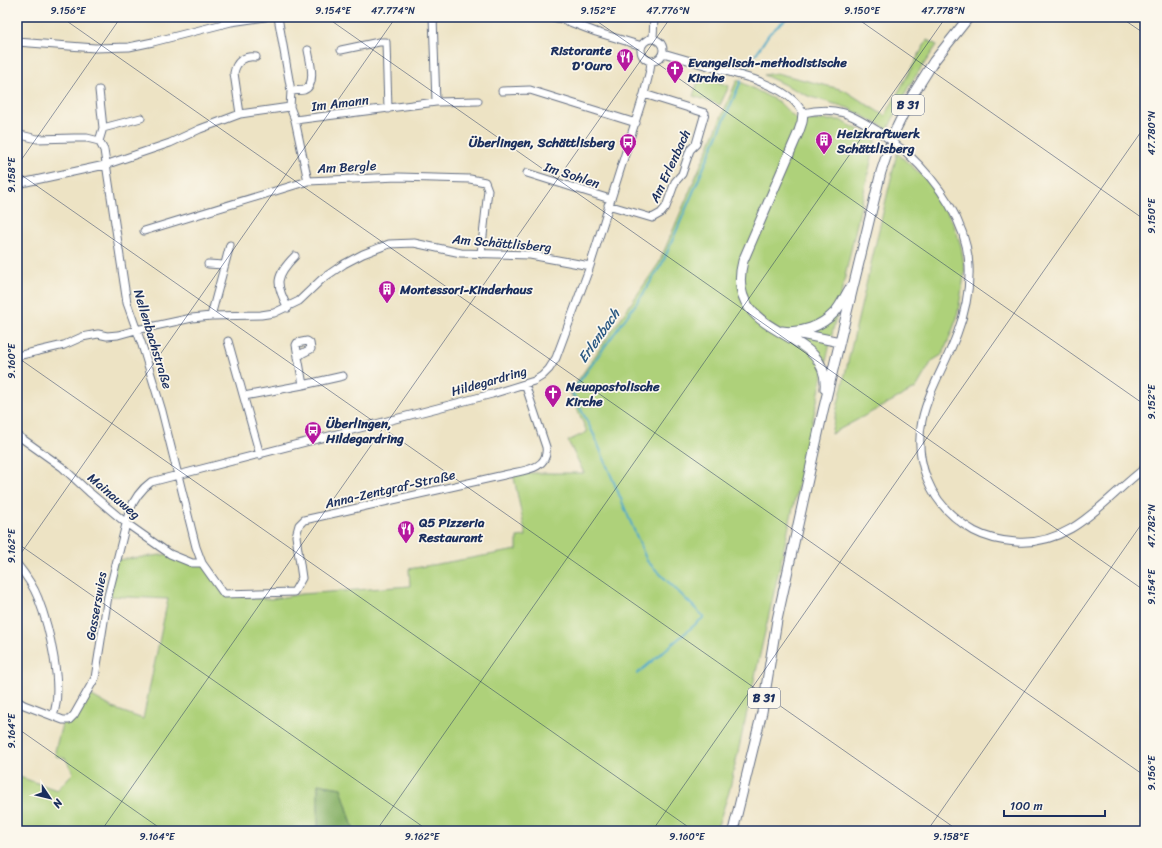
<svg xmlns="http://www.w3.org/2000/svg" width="1162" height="848" font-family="Sriracha,sans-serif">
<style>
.green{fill:#aed17a;stroke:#64806c}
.forest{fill:#8ab36a;stroke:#527164}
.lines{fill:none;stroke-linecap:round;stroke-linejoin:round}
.stream{stroke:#4aa8c8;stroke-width:2}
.minor-casing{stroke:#646e82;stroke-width:9}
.major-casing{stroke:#646e82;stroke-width:11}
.minor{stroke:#fff;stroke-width:7}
.major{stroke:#fff;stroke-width:9}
.minor-bridge-casing{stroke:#646e82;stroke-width:9;stroke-linecap:butt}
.minor-bridge{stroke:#fff;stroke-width:7}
.ticks{fill:none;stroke:#1b2f5e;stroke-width:1;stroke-opacity:0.45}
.labels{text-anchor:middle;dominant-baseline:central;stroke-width:3.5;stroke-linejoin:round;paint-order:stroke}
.shield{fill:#fbf7ec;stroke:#5e6b89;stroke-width:1}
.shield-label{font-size:12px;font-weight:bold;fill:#1b2f5e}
.poi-label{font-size:13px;font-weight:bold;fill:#1b2f5e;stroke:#fbf7ec;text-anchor:start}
.street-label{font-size:13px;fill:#1b2f5e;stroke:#fbf7ec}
.water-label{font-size:14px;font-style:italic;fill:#2b5983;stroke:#fbf7ec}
.neatline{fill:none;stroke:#1b2f5e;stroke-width:1.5}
.ticks-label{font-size:10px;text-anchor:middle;fill:#1b2f5e}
</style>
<rect width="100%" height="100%" fill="#fbf7ec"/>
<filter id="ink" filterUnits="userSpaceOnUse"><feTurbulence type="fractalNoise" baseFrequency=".025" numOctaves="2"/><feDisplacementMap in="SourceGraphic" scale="8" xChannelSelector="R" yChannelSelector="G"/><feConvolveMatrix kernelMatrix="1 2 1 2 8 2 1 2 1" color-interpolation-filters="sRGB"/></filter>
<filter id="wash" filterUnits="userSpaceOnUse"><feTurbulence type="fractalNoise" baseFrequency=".012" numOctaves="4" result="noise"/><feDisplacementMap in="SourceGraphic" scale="16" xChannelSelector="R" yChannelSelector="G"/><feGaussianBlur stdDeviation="0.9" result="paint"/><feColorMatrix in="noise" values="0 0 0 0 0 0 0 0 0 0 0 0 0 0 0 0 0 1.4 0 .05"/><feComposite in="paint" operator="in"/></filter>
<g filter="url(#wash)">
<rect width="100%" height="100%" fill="#ede3c4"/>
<path class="green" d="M927,40L937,45L909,86L888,129L848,108L808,96L764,75L776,73L844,90L885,116Z
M700,76L729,86L720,105L693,96Z
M737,80L779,102L797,120H840L876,139L729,792L716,831H354L341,788L318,784V831H106L85,827L71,831H17V776L57,790L73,773L66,759L56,756L55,751L63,720L69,719L87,693L115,709L143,719L168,599L108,596L117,560L170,554L202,563L224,594L271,599L302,594L410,586L409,569L517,550V537L526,536L513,473H584L568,441L587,432L570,392L659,263Z
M897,153L926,179L940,199L954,225L961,246L965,271L957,318L943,354L932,361L916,388L831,434Z"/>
<path class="forest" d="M318,784L341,788L354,831H318Z"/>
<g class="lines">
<path class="stream" d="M746,69L769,34L788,17
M637,674L704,617L647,561L594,435L572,392L643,294L663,262L741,81"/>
</g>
</g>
<g filter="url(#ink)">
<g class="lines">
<g class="minor-casing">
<path id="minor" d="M433,17L436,102
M553,17L562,19L596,32L642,46
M653,38L654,17
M641 50a11 11 0 1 1 22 0a11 11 0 1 1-22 0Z
M17,42L95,48L129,47L153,42L231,22L265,17
M341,50L379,42H386L388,109
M663,53L753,79C772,86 793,94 803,113C836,105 851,114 878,131
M99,90L103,128L99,141
M291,91C295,90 300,91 304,90C317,85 310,61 308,50
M502,91L530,90L636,123
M290,107L295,120L308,181
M240,114L234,73C236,62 244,55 256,57
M295,120L436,102L478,101
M103,128L141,118
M17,134L37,139L74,138H87L99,141L104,150L127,303L142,345L162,411L196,547L202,563L224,594L294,592L302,578L296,536L299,525L304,520L513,473C528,470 549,467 546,447L525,384
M907,153C938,182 967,222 969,266C970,288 965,313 957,334C938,384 905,422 927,479C936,502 953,519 974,531C987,538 1002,541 1016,542C1073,546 1104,499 1145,468
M527,173L610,199
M17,184L105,165L170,143L200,129L240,114L290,107L291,91L278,17
M608,205L652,218L661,213L666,207L675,182L682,174L690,150L696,144L705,113L644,94
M144,231L308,181L398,177L470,179L485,182L488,190L481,254
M208,264L224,265
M288,308C275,284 275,276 295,256
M211,316L230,245
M228,341L260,455
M17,356L64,345L82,337L98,334L107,336L118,335L136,330L192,318L211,316L261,315L274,313L299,301L322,279L344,264L363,254L389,244L414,243L461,253L530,255L590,266
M303,385L343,376
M244,396L303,385L296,345L297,343L307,341L310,343L311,349L303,353L298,357
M17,435L62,467L89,492L126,523L170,554L192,563H202
M17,564C25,574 33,585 38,598C49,626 64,687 53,716
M17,701L24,705L63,720H69L74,715L95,678L108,596L129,512C134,499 140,490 151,482L492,394L534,381L542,376L549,369L556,358L589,269L644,94L650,70L651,61"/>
</g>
<g class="major-casing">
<path id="major" d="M803,113L802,122L799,131L743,261C722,341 831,325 825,389
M782,331C801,334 822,326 835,312C841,305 845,296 850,288
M796,333L840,342
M733,831L762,712L777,620L823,411L881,172L894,133L912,96L934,61L969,17"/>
</g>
<use href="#minor" class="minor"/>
<use href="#major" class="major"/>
<g class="minor-bridge-casing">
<path id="minor-bridge" d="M878,131L907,153"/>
</g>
<use href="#minor-bridge" class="minor-bridge"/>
</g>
</g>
<path class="ticks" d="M61,17L1145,776M326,17L1145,591M591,17L1145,405M855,17L1145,220M1120,17L1145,34M17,166L121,17M17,172L959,831M17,357L694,831M17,543L429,831M17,559L396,17M17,728L164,831M101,831L671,17M376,831L946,17M652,831L1145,126M927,831L1145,519"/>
<defs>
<g id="restaurant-pin" transform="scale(0.9)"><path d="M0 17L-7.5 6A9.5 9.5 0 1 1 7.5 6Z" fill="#b5179e" stroke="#fbf7ec"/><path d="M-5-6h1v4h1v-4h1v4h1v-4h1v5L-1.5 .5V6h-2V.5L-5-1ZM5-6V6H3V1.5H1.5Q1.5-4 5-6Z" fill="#fff"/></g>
<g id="church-pin" transform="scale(0.9)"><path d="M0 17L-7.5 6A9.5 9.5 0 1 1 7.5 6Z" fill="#b5179e" stroke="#fbf7ec"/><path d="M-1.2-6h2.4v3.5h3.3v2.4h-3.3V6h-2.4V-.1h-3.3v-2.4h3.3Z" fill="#fff"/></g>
<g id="building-pin" transform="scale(0.9)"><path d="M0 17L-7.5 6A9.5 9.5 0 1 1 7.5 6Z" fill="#b5179e" stroke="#fbf7ec"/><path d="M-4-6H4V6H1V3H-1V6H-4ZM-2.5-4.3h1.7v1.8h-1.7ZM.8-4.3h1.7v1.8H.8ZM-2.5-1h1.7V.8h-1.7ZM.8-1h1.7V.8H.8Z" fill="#fff"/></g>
<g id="bus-pin" transform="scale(0.9)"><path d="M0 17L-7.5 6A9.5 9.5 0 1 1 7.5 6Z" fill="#b5179e" stroke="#fbf7ec"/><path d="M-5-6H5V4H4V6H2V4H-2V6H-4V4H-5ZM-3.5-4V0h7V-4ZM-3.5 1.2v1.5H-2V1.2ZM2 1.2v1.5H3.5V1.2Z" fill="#fff"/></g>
</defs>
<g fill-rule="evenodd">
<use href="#restaurant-pin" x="625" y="57"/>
<use href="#church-pin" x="675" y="69"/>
<use href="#building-pin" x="824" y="140"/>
<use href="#bus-pin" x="628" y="142"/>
<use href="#building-pin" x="387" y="289"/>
<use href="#church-pin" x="553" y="393"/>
<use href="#bus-pin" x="313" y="430"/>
<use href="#restaurant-pin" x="406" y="529"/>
</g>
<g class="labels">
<g class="shield">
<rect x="892" y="95" width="32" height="20" rx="3"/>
<rect x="748" y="688" width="32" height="20" rx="3"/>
</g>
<g class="shield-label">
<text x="908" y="105">B 31</text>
<text x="764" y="698">B 31</text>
</g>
<g class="poi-label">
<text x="612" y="50" text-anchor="end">Ristorante<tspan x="612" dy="15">D'Ouro</tspan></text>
<text x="688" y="62">Evangelisch-methodistische<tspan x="688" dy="15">Kirche</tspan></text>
<text x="837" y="133">Heizkraftwerk<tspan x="837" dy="15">Schättlisberg</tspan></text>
<text x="615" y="142" text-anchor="end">Überlingen, Schättlisberg</text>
<text x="400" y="289">Montessori-Kinderhaus</text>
<text x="566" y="386">Neuapostolische<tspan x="566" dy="15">Kirche</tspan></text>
<text x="326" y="423">Überlingen,<tspan x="326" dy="15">Hildegardring</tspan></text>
<text x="419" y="522">Q5 Pizzeria<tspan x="419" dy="15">Restaurant</tspan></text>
</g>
<g class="street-label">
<text transform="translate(340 103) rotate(-7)">Im Amann</text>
<text transform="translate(670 166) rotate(-65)">Am Erlenbach</text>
<text transform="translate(347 167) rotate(-3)">Am Bergle</text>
<text transform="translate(572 175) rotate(18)">Im Sohlen</text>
<text transform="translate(502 243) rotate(5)">Am Schättlisberg</text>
<text transform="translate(153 339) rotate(73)">Nellenbachstraße</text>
<text transform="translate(489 381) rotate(-16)">Hildegardring</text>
<text transform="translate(390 489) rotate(-13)">Anna-Zentgraf-Straße</text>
<text transform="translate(114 496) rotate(40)">Mainauweg</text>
<text transform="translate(96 606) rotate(-80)">Gasserswies</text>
</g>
<g class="water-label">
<text transform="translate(599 336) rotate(-55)">Erlenbach</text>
</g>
</g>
<rect width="1162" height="848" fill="none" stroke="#fbf7ec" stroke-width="44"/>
<g transform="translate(50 798) rotate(125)" stroke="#fbf7ec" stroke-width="3" paint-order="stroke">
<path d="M0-3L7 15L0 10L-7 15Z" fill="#1b2f5e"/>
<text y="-6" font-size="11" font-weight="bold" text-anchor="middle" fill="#1b2f5e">N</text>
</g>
<path d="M1004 810v6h101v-6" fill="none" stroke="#1b2f5e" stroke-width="2"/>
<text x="1010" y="810" font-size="12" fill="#1b2f5e" stroke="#fbf7ec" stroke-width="3" paint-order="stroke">100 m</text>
<rect x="22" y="22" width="1118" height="804" class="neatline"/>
<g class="ticks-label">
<text x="68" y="14">9.156°E</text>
<text x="333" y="14">9.154°E</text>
<text x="393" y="14">47.774°N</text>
<text x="598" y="14">9.152°E</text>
<text x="668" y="14">47.776°N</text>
<text x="862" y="14">9.150°E</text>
<text x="943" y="14">47.778°N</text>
<text transform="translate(1151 133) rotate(-90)" y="4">47.780°N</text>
<text transform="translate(11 175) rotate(-90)" y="4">9.158°E</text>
<text transform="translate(1151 216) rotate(-90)" y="4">9.150°E</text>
<text transform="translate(11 361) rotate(-90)" y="4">9.160°E</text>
<text transform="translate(1151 402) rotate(-90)" y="4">9.152°E</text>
<text transform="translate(1151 526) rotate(-90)" y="4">47.782°N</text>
<text transform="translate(11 546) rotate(-90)" y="4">9.162°E</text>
<text transform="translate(1151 587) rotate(-90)" y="4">9.154°E</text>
<text transform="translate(11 731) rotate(-90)" y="4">9.164°E</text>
<text transform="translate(1151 773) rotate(-90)" y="4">9.156°E</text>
<text x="157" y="840">9.164°E</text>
<text x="422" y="840">9.162°E</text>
<text x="687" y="840">9.160°E</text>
<text x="951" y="840">9.158°E</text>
</g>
</svg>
